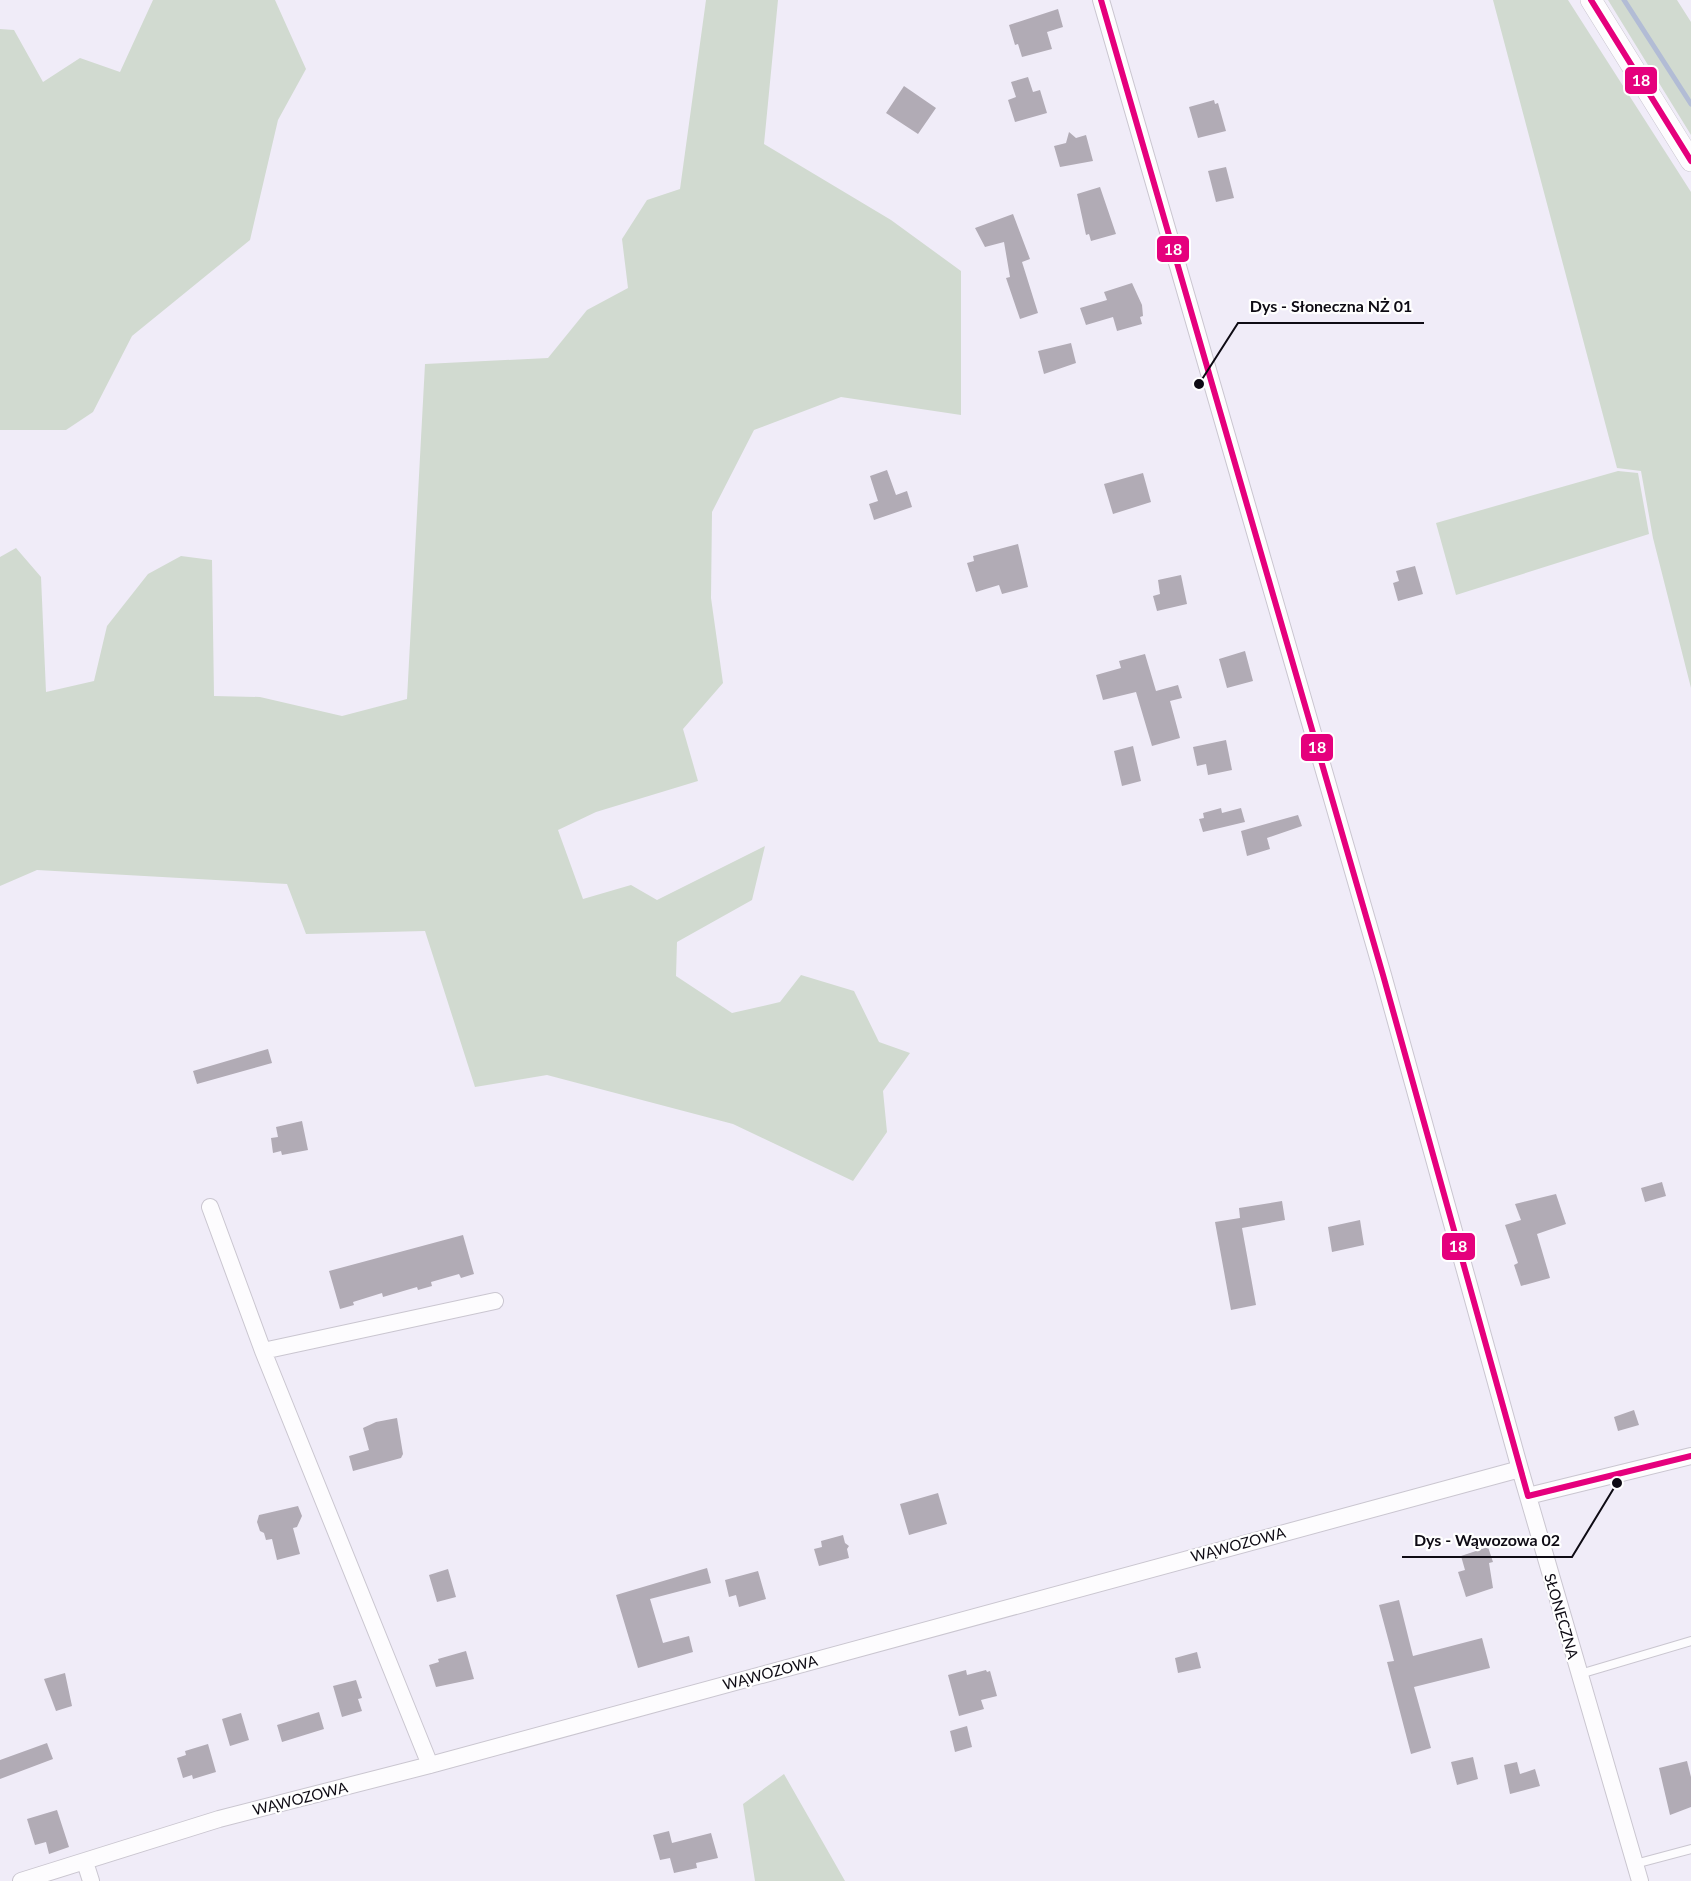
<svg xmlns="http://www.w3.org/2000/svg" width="1691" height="1881" font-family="Lato,sans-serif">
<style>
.green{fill:#d1dad0}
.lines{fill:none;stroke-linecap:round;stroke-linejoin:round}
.stream{stroke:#b2bcd5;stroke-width:5}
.building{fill:#b1abb5}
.service-casing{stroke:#cac6d0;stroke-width:10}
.minor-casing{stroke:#cac6d0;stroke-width:18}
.tertiary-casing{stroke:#cac6d0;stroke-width:22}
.service{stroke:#fdfcfe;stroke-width:8}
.minor{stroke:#fdfcfe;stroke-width:16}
.tertiary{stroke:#fdfcfe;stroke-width:21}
.bus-1-casing{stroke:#fff;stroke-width:10}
.bus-1{stroke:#e5007d;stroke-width:6}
.labels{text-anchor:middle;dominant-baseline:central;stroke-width:4.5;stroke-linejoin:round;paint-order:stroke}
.street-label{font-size:15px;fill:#0e0b14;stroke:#fff}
.leader{fill:none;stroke:#0e0b14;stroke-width:2}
.callout-dot{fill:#0e0b14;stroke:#fff;stroke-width:2}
.callout-label{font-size:16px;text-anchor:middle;font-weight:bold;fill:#0e0b14;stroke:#fff;stroke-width:4.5;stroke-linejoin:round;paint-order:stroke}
.line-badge{stroke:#fff;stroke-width:2}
.badge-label{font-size:16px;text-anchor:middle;font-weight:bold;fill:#fff}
</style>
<rect width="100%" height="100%" fill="#f0ecf8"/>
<path class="green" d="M153,0H275L306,69L278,120L250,240L132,336L93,412L66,430H0V29L14,30L43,82L80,58L120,72Z
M706,0H778L764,144L891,220L961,271V415L841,397L754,430L712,512L711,598L723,683L683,729L698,781L596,812L558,830L583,899L631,885L657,900L765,846L752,900L677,942L676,976L732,1013L780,1002L801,975L854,991L879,1042L910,1053L883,1091L887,1132L853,1181L733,1124L547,1075L475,1087L425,931L306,934L287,884L37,870L0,886V557L16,548L41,577L46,692L94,681L107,626L148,574L181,556L212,560L214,696L260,697L342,716L407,699L425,364L548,358L587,310L628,288L622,239L647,200L680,189Z
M1493,0H1568L1691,192V688L1653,538L1641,471L1617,468Z
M1608,0H1677L1691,22V135Z
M1618,471L1638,473L1649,534L1456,595L1436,523Z
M784,1774L845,1881H755L743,1804Z"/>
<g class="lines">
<path class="stream" d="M1624,0L1691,104"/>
</g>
<path class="building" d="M1058,9L1063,27L1047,32L1052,49L1022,57L1018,44L1015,45L1009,25Z
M1028,77L1033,92L1040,90L1047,113L1015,122L1008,100L1016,97L1011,82Z
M904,86L936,108L918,134L886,113Z
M1214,100L1215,104L1218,103L1226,131L1198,138L1189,107Z
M1069,132L1076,138L1086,135L1093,161L1060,167L1054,146L1066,143Z
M1226,167L1234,198L1216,202L1208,171Z
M1100,187L1116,234L1091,241L1089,234L1086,235L1077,194Z
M1013,214L1030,259L1022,262L1038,313L1020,319L1006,278L1010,277L1004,242L985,247L975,228Z
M1132,283L1142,305L1143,316L1140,317L1142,324L1117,331L1113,317L1086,325L1080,308L1107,300L1104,292Z
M1071,343L1076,363L1044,374L1038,351Z
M887,470L896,495L907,491L912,507L874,520L869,504L878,501L870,476Z
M1143,473L1151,502L1113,514L1104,484Z
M1018,544L1028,587L1002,594L999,585L976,592L967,563L974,561L973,556Z
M1415,566L1423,594L1398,601L1393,583L1399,581L1396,571Z
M1181,575L1187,604L1157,611L1153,596L1160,594L1158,580Z
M1245,651L1253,681L1227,688L1219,659Z
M1145,654L1156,691L1178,685L1182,698L1170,701L1180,738L1152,746L1136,692L1103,700L1096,675L1121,668L1119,661Z
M1226,740L1232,770L1208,775L1206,764L1197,766L1193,747Z
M1133,746L1141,781L1122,786L1114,751Z
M1221,808L1222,813L1241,808L1245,822L1203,832L1199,819L1204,818L1203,813Z
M1298,815L1302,826L1267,838L1270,849L1247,856L1241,831Z
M268,1049L272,1063L197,1084L193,1071Z
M302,1121L308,1150L282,1155L281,1151L273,1153L271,1138L278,1137L276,1127Z
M1662,1182L1666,1196L1645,1202L1641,1188Z
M1556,1194L1566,1224L1537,1234L1550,1278L1521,1286L1514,1265L1518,1263L1505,1225L1521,1220L1515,1204Z
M1282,1201L1285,1220L1242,1228L1256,1305L1231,1310L1215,1222L1240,1218L1239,1208Z
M1360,1220L1364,1245L1332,1252L1328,1227Z
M463,1235L474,1274L461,1278L459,1274L431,1282L432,1286L418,1290L417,1287L383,1297L382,1293L353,1302L354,1305L340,1309L329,1271Z
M1634,1410L1639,1425L1618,1431L1614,1417Z
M397,1418L403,1454L401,1458L353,1471L349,1456L369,1450L363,1428L376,1422Z
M938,1493L947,1524L909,1535L900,1504Z
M298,1506L302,1516L297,1527L293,1528L300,1554L277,1560L272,1539L266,1540L264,1533L260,1531L257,1522L259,1515Z
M843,1535L845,1543L849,1546L847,1549L849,1558L819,1566L814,1549L822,1547L821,1541Z
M1488,1547L1493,1562L1489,1563L1493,1588L1466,1597L1458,1572L1465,1570L1461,1556Z
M707,1568L711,1583L650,1599L663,1643L689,1636L693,1652L638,1668L616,1595Z
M448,1569L456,1597L437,1602L429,1575Z
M758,1571L766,1599L739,1607L736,1595L729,1597L725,1580Z
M1399,1600L1413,1656L1482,1638L1490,1668L1414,1687L1431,1748L1411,1754L1387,1662L1394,1661L1379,1605Z
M466,1651L474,1679L436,1687L429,1665L439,1662L438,1659Z
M1197,1652L1201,1668L1178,1673L1175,1658Z
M966,1670L967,1675L986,1670L987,1672L990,1671L997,1696L981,1700L984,1709L959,1716L948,1675Z
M65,1673L72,1706L56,1711L44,1679Z
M356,1680L362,1698L358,1699L362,1711L342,1717L333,1686Z
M319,1712L324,1729L282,1742L277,1725Z
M241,1713L249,1740L230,1746L222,1719Z
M967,1726L972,1747L955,1752L950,1731Z
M47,1743L53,1759L0,1779V1760Z
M208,1744L216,1772L193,1779L192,1775L183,1778L177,1758L186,1755L185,1751Z
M1473,1757L1478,1779L1457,1785L1451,1762Z
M1687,1761L1691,1777V1807L1670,1815L1659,1768Z
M1517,1762L1520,1774L1535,1769L1540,1786L1510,1794L1504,1765Z
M57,1810L69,1847L49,1854L46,1842L35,1845L27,1819Z
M669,1831L672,1843L711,1833L718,1858L696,1863L697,1868L674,1873L670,1858L660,1860L653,1835Z"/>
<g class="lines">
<g class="service-casing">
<path id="service" d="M1580,1674L1691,1641
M1635,1864L1691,1849"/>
</g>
<g class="minor-casing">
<path id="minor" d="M1101,0L1383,975L1520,1469L1640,1881
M210,1207L263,1351L430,1765
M263,1351L495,1301
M1528,1496L1691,1456
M85,1862L91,1881
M21,1881L219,1819L430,1765L1520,1469"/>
</g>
<g class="tertiary-casing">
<path id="tertiary" d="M1591,0L1691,161"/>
</g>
<use href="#service" class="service"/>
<use href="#minor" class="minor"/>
<use href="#tertiary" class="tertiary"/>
<g class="bus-1-casing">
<path id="bus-1" d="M1101,0L1383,975L1528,1496
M1591,0L1691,161
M1528,1496L1691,1456"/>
</g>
<use href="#bus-1" class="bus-1"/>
</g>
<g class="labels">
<g class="street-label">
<text transform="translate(1238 1544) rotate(-15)">WĄWOZOWA</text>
<text transform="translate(1562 1616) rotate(74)">SŁONECZNA</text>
<text transform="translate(770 1672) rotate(-15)">WĄWOZOWA</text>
<text transform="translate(300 1798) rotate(-14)">WĄWOZOWA</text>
</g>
</g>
<path class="leader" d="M1199 384L1238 323H1424M1617 1483L1572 1557H1402"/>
<g class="callout-dot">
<circle cx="1199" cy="384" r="6"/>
<circle cx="1617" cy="1483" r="6"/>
</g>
<g class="callout-label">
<text x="1331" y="312">Dys - Słoneczna NŻ 01</text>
<text x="1487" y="1546">Dys - Wąwozowa 02</text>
</g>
<g class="line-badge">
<rect x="1624" y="66" width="34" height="29" rx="6" fill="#e5007d"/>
<rect x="1156" y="235" width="34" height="28" rx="6" fill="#e5007d"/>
<rect x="1300" y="733" width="34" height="29" rx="6" fill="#e5007d"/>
<rect x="1441" y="1232" width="35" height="29" rx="6" fill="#e5007d"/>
</g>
<g class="badge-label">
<text x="1641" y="86">18</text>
<text x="1173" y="255">18</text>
<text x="1317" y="753">18</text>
<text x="1458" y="1252">18</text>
</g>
</svg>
